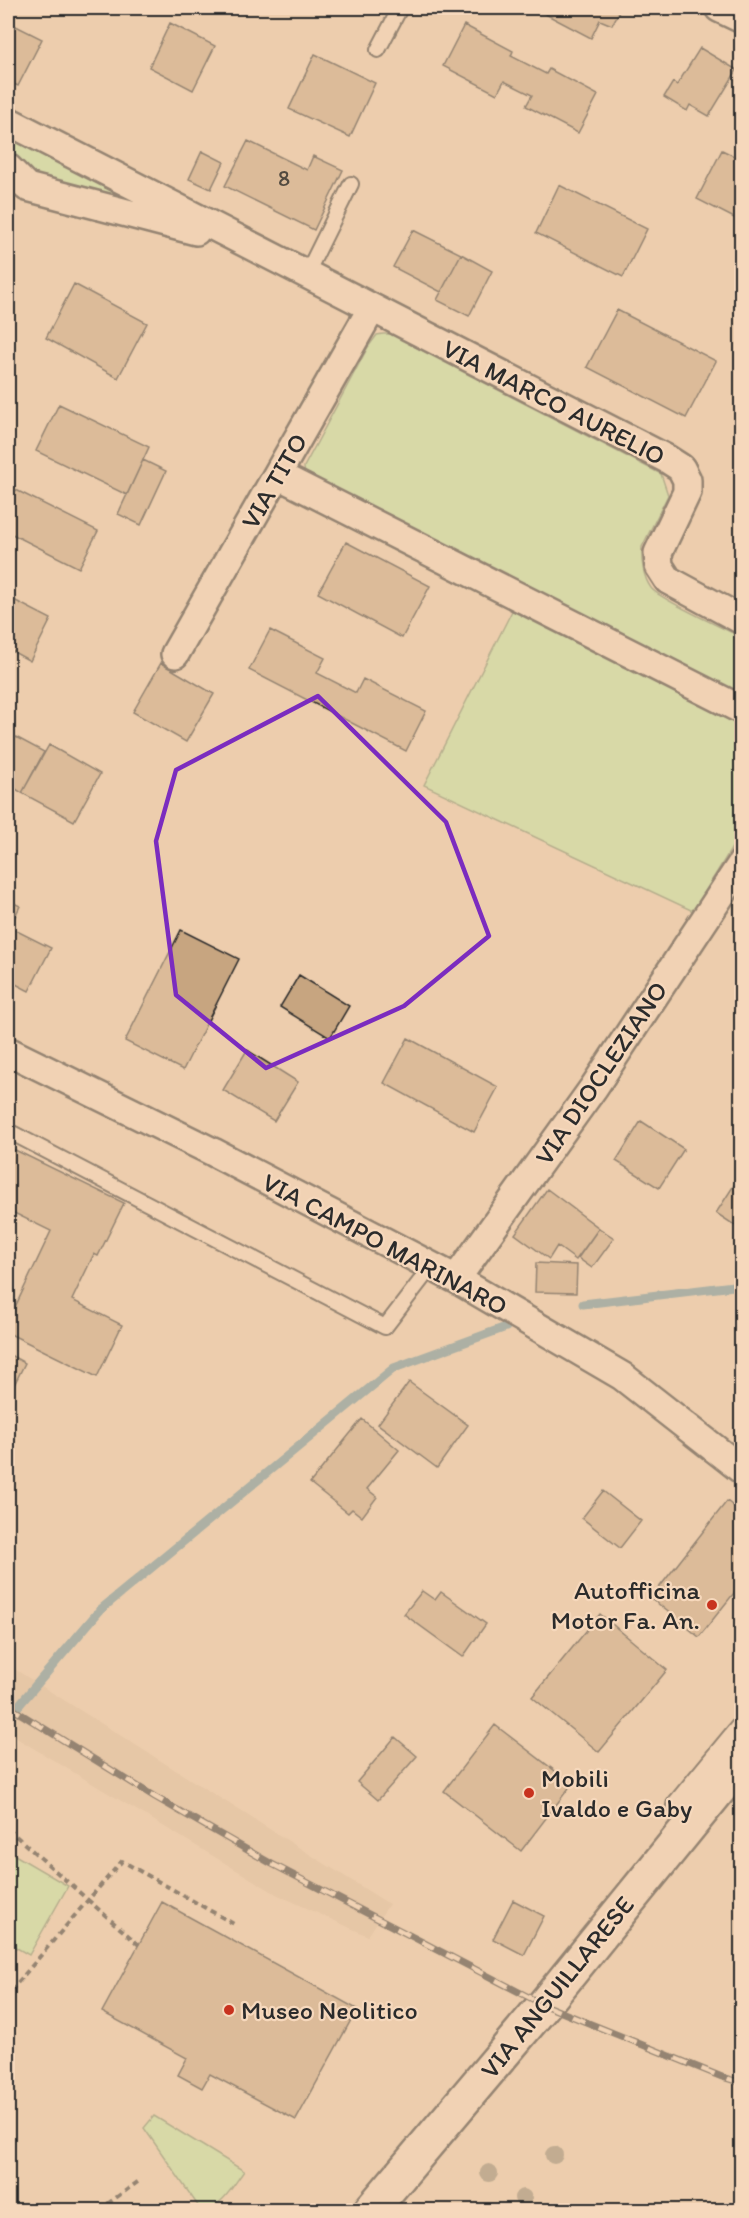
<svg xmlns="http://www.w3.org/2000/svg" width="749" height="2218" font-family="Itim,sans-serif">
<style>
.built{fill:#debe9e}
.green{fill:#bfe6a1;stroke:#758866;stroke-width:1.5}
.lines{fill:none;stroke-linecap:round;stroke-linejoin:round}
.stream{stroke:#5f8c99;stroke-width:9}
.building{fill:#c7a580;stroke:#2b2b2b;stroke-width:1.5}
.service-casing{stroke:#2b2b2b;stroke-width:18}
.pedestrian-casing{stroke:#2b2b2b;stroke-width:24}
.minor-casing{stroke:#2b2b2b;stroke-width:32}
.secondary-casing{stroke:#2b2b2b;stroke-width:38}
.path{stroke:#2b2b2b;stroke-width:4;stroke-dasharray:6 4.5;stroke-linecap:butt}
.service{stroke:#f6d8bc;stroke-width:14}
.pedestrian{stroke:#f6d8bc;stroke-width:20}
.minor{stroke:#f6d8bc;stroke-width:27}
.secondary{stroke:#f6d8bc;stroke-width:33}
.rail-casing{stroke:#2b2b2b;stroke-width:7}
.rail{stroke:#f6d8bc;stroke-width:4.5;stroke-dasharray:14;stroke-linecap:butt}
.tree{fill:#8e836f}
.marked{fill:none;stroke:#7b2cbf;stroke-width:4.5;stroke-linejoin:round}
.poi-dot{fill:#c8321e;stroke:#f6d8bc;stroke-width:2}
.labels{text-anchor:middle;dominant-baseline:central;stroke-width:4.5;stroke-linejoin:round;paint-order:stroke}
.number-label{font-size:22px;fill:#524a40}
.street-label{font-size:26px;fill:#2b2b2b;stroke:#f6d8bc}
.poi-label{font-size:26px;fill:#2b2b2b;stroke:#f6d8bc;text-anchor:start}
</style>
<rect width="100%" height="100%" fill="#edcdad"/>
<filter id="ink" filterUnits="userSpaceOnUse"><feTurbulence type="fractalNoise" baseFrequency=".0167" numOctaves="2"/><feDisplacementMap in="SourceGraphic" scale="12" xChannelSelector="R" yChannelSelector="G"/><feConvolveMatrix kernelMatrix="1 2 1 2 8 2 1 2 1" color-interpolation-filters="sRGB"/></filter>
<g filter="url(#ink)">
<path class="built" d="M8,1665L389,1904L368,1936L278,1895L8,1733Z"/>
<path class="green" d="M8,133L133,200L130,204L28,175L8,156Z
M383,334H390L661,474L668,495L642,547C641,560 643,577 651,588C659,599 725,629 741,637V700L305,476L304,467L368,347L377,335Z
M514,607L741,720V833L693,911L424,785Z
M8,1851L68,1886L29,1955L8,1943Z
M154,2116L244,2171C234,2184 221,2210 201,2210L144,2128Z"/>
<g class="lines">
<path class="stream" d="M583,1304L742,1285
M8,1718L100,1610L394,1368L506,1327"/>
</g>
<path class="building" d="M534,8H621L612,25L600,20L591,38Z
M8,22L42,39L18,86L8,81Z
M170,23L215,46L193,90L149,67Z
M464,25L513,51L511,56L546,74L549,69L598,95L578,133L526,106L532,95L504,81L497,94L443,66Z
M700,48L737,70L709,116L690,105L687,111L664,97L673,82L677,85Z
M315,54L375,83L350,137L289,109Z
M248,141L307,170L313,156L343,170L314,230L225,186Z
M722,150L742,160V222L697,199Z
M202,151L224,162L211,189L189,179Z
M559,185L647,229L623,277L536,233Z
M413,230L461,254L441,292L393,267Z
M461,254L492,271L469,316L437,300Z
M74,284L147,323L118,378L46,338Z
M617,310L716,361L686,418L587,367Z
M59,404L149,447L127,495L36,451Z
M143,460L166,471L141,525L118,514Z
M8,486L98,531L79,568L8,532Z
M346,542L430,586L402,638L318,593Z
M8,597L51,619L30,661L8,649Z
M270,630L325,658L317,673L356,693L363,679L426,711L406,751L249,670Z
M161,663L214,694L186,742L133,712Z
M12,735L44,752L22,793L8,784V744Z
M49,745L100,774L74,821L22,793Z
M8,900L20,906L8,931Z
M9,927L51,948L29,991L8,980V931Z
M181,930L239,959L183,1070L125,1041Z
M299,975L349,1006L330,1038L280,1007Z
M408,1038L498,1087L474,1132L384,1083Z
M247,1050L298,1082L274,1121L223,1090Z
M641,1121L684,1149L659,1188L616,1161Z
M13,1149L124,1203L98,1256L94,1254L72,1300L122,1325L97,1377L8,1333V1322L51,1231L8,1210V1160Z
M738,1179L742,1181V1230L716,1213Z
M547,1189L599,1228L576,1260L557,1246L549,1259L515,1234Z
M599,1228L614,1238L592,1268L578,1258Z
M536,1263L577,1265L576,1293L535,1292Z
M8,1354L25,1363L8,1397Z
M409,1382L468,1425L437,1468L378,1424Z
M362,1419L399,1450L367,1489L377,1497L362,1517L352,1509L348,1513L310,1483Z
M603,1491L641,1521L620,1548L582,1518Z
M727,1501L742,1513V1583L699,1637L651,1598Z
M422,1591L435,1600L441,1592L486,1624L463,1657L404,1614Z
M600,1614L667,1670L599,1752L532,1697Z
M495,1725L572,1784L521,1851L444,1791Z
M395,1737L417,1756L378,1800L357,1782Z
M513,1900L544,1916L524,1955L493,1939Z
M162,1902L357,2009L296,2120L210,2074L202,2088L178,2075L187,2058L102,2012Z"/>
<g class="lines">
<g class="service-casing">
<path id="service" d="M378,50L400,8
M306,275L351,184
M8,1133L14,1134L385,1327L431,1267"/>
</g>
<g class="pedestrian-casing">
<path id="pedestrian" d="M677,1805L742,1726"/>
</g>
<g class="minor-casing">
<path id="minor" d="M719,8L742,19
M8,121L667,459L681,468L687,480V492L658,553L659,566L668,580L742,620
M8,168L27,187L196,231
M278,475L742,710
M175,654L372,308
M8,1051L213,1152L456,1279L622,1376L742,1470
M456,1279L594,1087L742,863"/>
</g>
<g class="secondary-casing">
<path id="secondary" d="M371,2210L544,2005L742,1761"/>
</g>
<path class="path" d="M8,1829L88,1900L8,1994
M139,1945L88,1900L122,1861L234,1924
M99,2210L139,2181"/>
<use href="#service" class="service"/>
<use href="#pedestrian" class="pedestrian"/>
<use href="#minor" class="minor"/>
<use href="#secondary" class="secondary"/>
<g class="rail-casing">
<path id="rail" d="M8,1706L155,1797L272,1864L544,2005L722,2077L742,2083"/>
</g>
<use href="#rail" class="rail"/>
</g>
<g class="tree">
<circle cx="554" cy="2155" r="9"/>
<circle cx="489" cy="2173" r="9"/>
<circle cx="523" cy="2198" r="9"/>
</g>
</g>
<path d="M0 0H749V2218H0ZM318,696L446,822L489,936L404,1006L266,1068L176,995L156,841L176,770Z" fill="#edcdad" fill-opacity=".55" fill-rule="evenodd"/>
<path class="marked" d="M318,696L446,822L489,936L404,1006L266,1068L176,995L156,841L176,770Z"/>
<g class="poi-dot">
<circle cx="712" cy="1605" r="6"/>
<circle cx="529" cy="1793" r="6"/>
<circle cx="229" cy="2010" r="6"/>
</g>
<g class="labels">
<g class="number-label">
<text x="284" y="178">8</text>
</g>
<g class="street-label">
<text transform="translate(554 402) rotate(27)">VIA MARCO AURELIO</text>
<text transform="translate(274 481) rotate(-60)">VIA TITO</text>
<text transform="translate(601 1073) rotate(-56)">VIA DIOCLEZIANO</text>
<text transform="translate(385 1244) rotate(28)">VIA CAMPO MARINARO</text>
<text transform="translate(557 1987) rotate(-51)">VIA ANGUILLARESE</text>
</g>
<g class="poi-label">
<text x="700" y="1590" text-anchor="end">Autofficina<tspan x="700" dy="30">Motor Fa. An.</tspan></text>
<text x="541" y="1778">Mobili<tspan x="541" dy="30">Ivaldo e Gaby</tspan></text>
<text x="241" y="2010">Museo Neolitico</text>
</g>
</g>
<rect width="749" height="2218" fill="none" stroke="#f6d8bc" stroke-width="30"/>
<rect x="15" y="15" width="719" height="2188" fill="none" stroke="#2b2b2b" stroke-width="2" filter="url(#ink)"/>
</svg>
